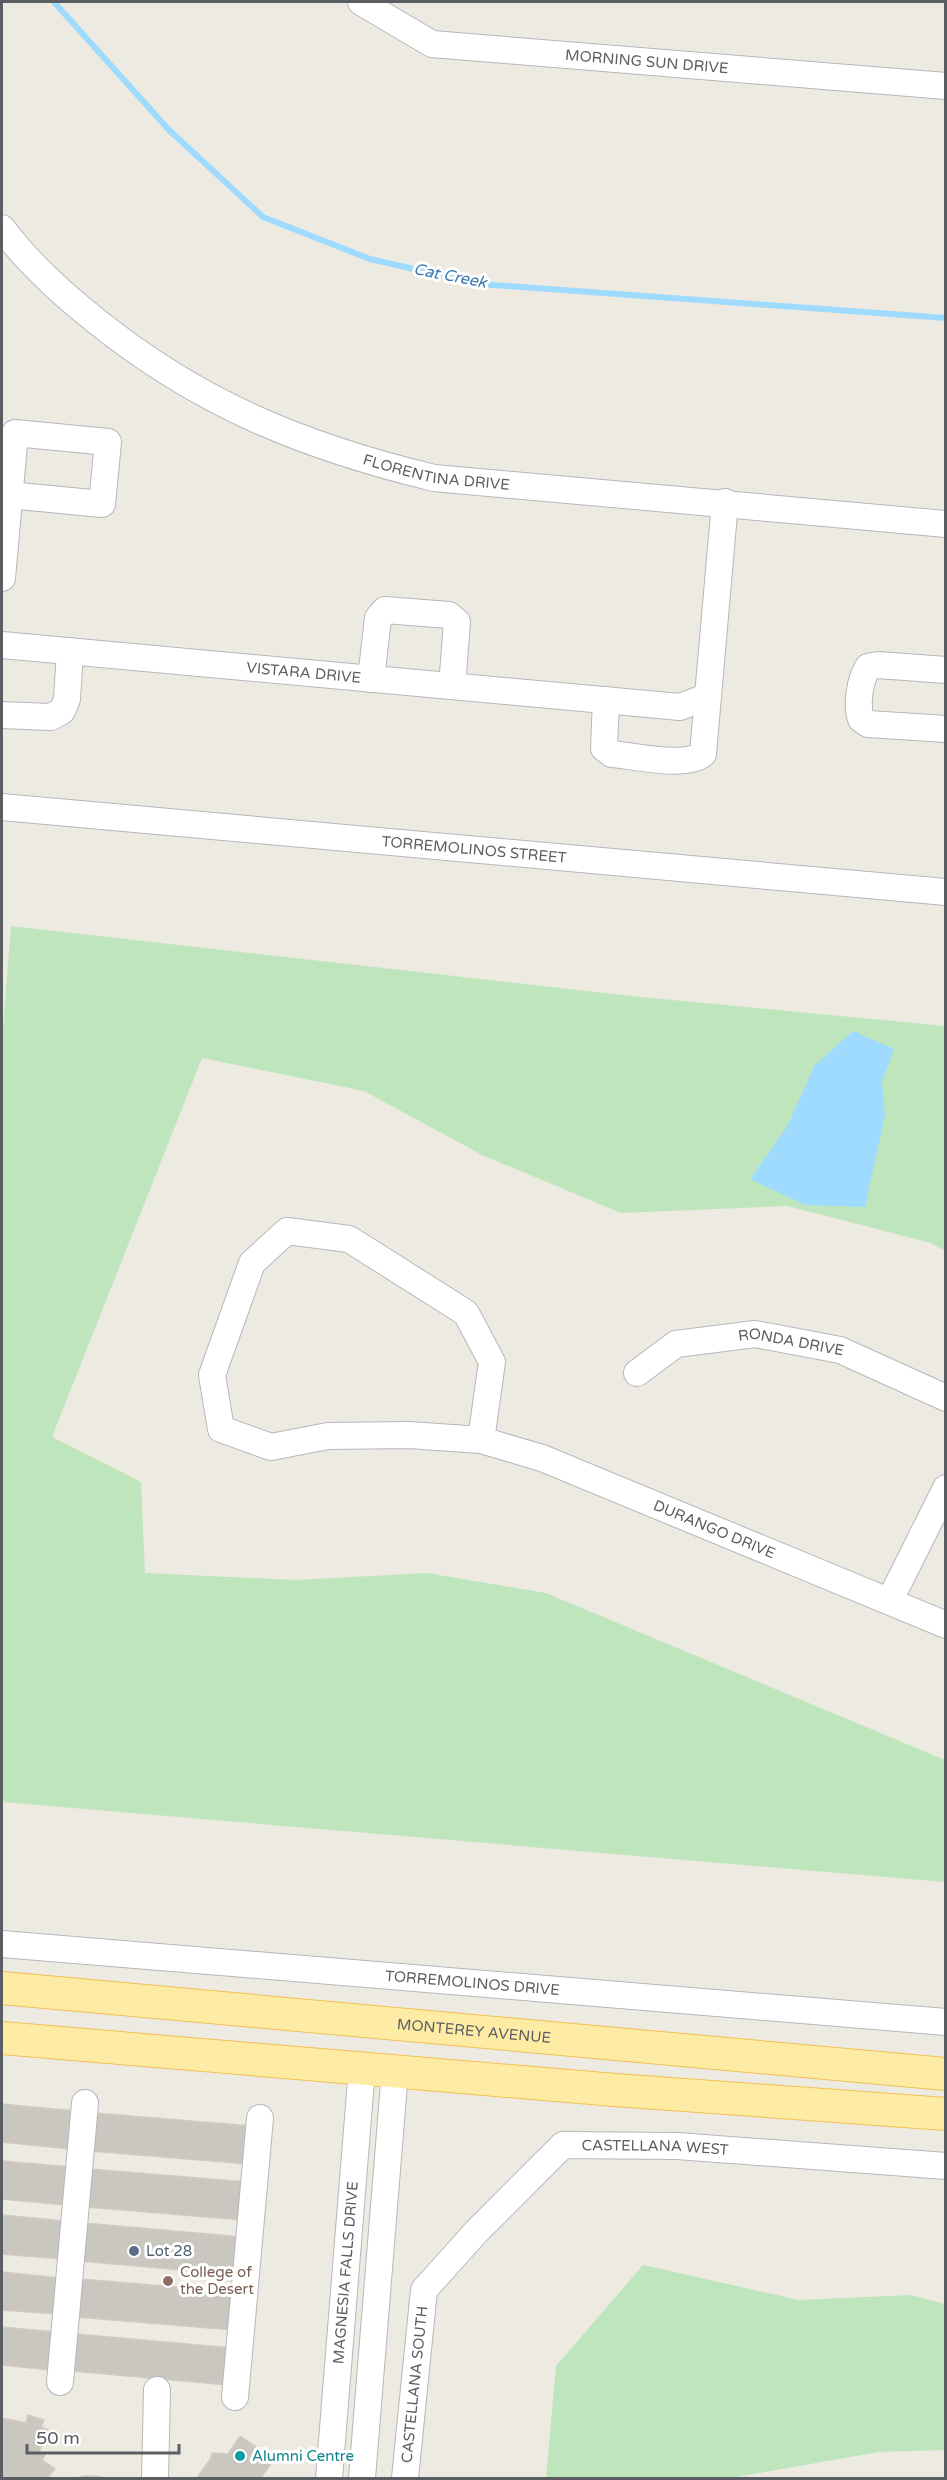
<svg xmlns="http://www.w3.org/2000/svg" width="947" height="2480" font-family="'Varela Round',sans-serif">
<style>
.green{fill:#bfe5bd}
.water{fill:#9fdaff}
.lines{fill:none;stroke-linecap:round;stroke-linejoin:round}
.stream{stroke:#9fdaff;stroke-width:6}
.building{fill:#cac6c0;stroke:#d2cbc0;stroke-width:1.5}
.minor-casing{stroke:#b4b8bc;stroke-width:28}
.major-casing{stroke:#f2bf55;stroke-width:34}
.minor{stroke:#fff;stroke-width:26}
.major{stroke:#ffeca4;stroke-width:32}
.service-dot{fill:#5c6f8a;stroke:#fff;stroke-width:2}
.education-dot{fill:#8d6e63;stroke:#fff;stroke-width:2}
.culture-dot{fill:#0f9aa8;stroke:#fff;stroke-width:2}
.labels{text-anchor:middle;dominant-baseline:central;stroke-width:6;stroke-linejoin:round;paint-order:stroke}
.street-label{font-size:15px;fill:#5a5e62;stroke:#fff}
.service-label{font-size:15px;fill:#4e5e75;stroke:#fff;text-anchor:start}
.education-label{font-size:15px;fill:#785e54;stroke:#fff;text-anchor:start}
.culture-label{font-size:15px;fill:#0d838f;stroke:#fff;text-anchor:start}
.water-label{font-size:16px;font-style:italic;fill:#3c7ab1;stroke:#fff}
</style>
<rect width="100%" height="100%" fill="#edeae1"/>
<path class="green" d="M11,926L631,996L945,1026V1251L931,1243L787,1206L621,1213L482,1155L364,1091L202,1058L52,1437L141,1482L145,1573L295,1580L427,1573L546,1593L945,1760V1882L2,1802V1041Z
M643,2265L799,2300L911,2295L945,2304V2450L879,2452L731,2478H546L556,2366Z"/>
<path class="water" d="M853,1031L894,1049L882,1082L885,1115L865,1207L805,1205L750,1179L788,1125L814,1066Z"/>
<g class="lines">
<path class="stream" d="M54,2L169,130L263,217L370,259L479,284L946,318"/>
</g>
<path class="building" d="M2,2104L74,2111L70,2149L2,2142Z
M94,2113L251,2126L248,2164L91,2151Z
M2,2161L70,2167L66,2205L2,2199Z
M90,2169L246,2182L243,2220L87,2207Z
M2,2215L64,2221L61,2259L2,2254Z
M84,2223L241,2237L237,2275L81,2261Z
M2,2272L59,2278L56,2314L2,2310Z
M80,2279L236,2292L233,2330L77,2317Z
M2,2327L54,2332L51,2370L2,2365Z
M76,2334L231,2348L228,2385L73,2371Z
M28,2415L44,2420L41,2427L48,2430L39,2452L45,2455L42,2460L55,2469L47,2478H2V2418L26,2423Z
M240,2436L274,2459L261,2478H197L211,2458L212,2453L228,2454Z
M83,2476H96L106,2478H78Z"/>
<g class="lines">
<g class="minor-casing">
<g id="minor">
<path id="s1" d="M361,2L432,44L946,86"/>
<path id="s2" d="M2,228C28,263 61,293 95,320C199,404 305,447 434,478L946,524"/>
<path d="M2,578L15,433L108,442L102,504L9,495"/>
<path id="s3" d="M2,645L680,707L708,696L725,502"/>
<path d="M946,670L878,665L868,667C860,680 856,704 861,719L868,724L946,729"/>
<path d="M371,679L378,618L385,610L449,615L457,622L452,686"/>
<path d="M606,700L604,748L612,754C636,756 685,768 703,754L708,696"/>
<path d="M2,715L51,717L62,711L67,699L70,651"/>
<path id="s4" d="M2,807L946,892"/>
<path d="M287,1231L349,1239L466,1313L492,1362L481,1440L409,1435L328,1436L271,1447L221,1429L212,1375L252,1263Z"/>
<path id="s5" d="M637,1373L676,1344L755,1334L840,1350L946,1398"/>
<path id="s6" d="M481,1440L542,1458L946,1625"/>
<path d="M890,1600L946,1488"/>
<path id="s7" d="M2,1944L946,2022"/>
<path d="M60,2382L85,2103"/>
<path d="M235,2397L260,2118"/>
<path d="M155,2478L157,2390"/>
<path id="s8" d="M329,2478L362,2068"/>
<path d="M362,2478L395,2071"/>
<path id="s9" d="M405,2478L424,2290L477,2231L563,2145L677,2146L946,2166"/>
</g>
</g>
<g class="major-casing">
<g id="major">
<path id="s10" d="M2,1988L946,2074"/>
<path d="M2,2038L615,2090L946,2114"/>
</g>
</g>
<use href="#minor" class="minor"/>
<use href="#major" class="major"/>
</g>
<circle class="service-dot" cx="134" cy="2251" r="6"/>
<circle class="education-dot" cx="168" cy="2281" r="6"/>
<circle class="culture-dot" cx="240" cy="2456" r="6"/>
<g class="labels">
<g class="street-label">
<text stroke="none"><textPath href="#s1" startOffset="298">MORNING SUN DRIVE</textPath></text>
<text stroke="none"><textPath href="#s2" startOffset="510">FLORENTINA DRIVE</textPath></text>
<text stroke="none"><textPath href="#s3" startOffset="303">VISTARA DRIVE</textPath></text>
<text stroke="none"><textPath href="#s4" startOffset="474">TORREMOLINOS STREET</textPath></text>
<text stroke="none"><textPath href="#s5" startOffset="165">RONDA DRIVE</textPath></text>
<text stroke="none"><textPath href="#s6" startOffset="250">DURANGO DRIVE</textPath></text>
<text stroke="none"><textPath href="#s7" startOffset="472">TORREMOLINOS DRIVE</textPath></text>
<text stroke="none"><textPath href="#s10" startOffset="474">MONTEREY AVENUE</textPath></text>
<text stroke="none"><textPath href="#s9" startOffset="482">CASTELLANA WEST</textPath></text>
<text stroke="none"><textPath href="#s8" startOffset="206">MAGNESIA FALLS DRIVE</textPath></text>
<text stroke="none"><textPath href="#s9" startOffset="94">CASTELLANA SOUTH</textPath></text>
</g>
<g class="service-label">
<text x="146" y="2251">Lot 28</text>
</g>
<g class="education-label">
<text x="180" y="2272">College of<tspan x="180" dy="17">the Desert</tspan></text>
</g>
<g class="culture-label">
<text x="252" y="2456">Alumni Centre</text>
</g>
<g class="water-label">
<text transform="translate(450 276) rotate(11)">Cat Creek</text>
</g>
</g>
<rect width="947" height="2480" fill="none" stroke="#5a5e62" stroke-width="6"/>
<path d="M27 2444v9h152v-9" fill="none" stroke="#5a5e62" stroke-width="3"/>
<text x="36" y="2444" font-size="18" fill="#5a5e62" stroke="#ffffff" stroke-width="4.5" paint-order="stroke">50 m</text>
</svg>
